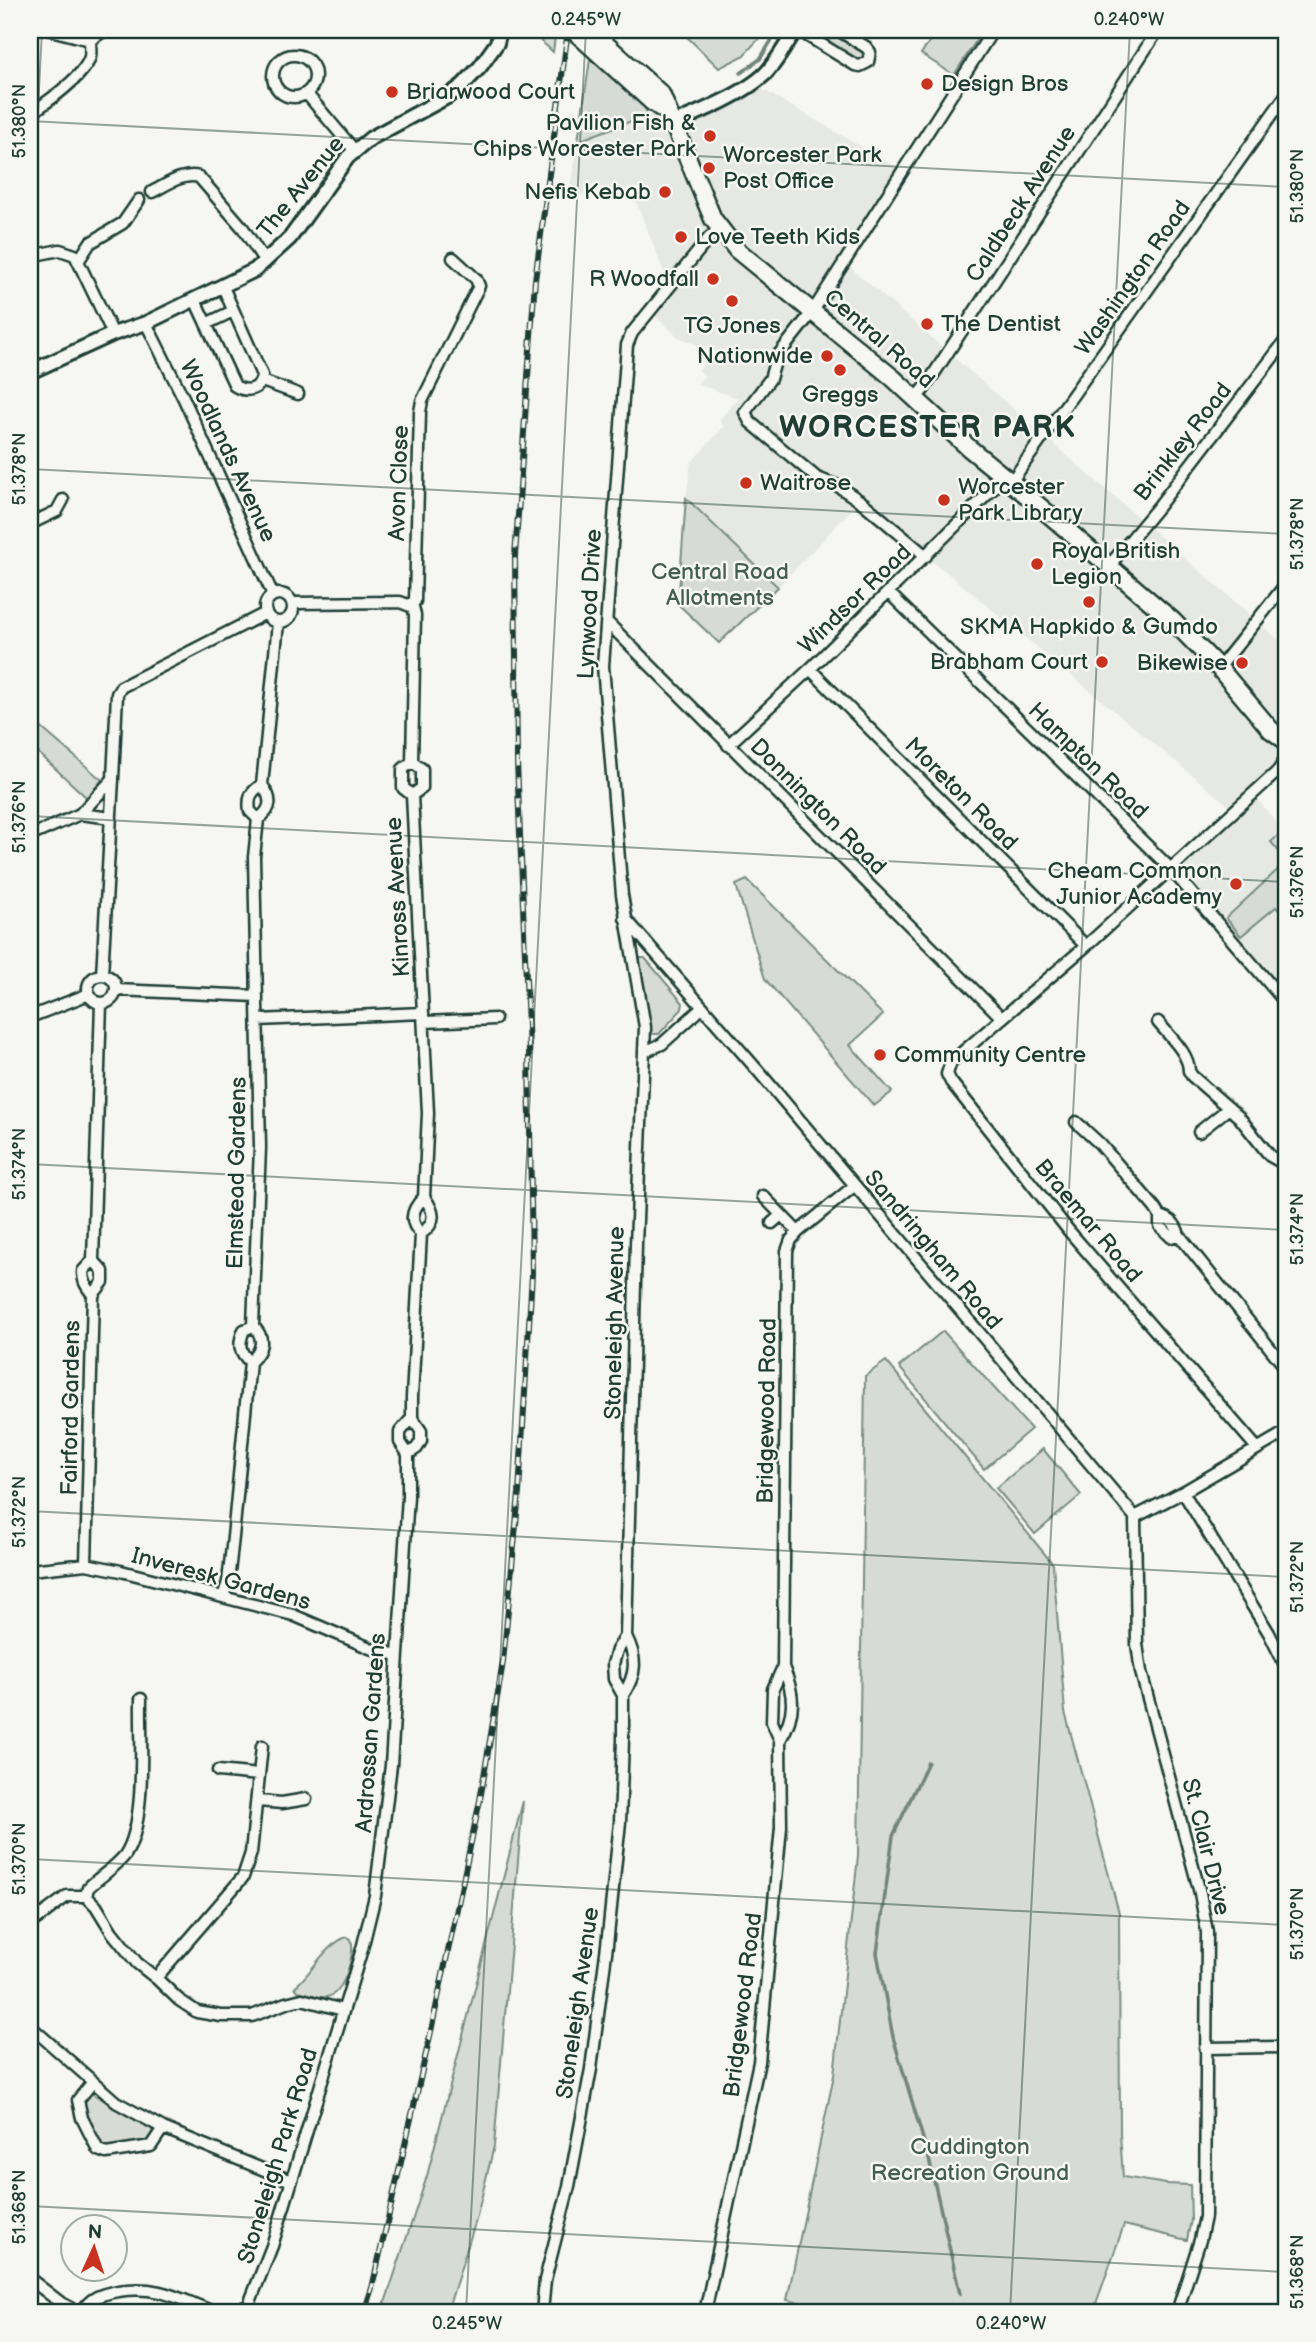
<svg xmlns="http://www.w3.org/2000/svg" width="1316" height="2342" font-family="'Balsamiq Sans',sans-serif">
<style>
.built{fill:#e6e8e4}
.green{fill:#d6dbd6;stroke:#7a8c85;stroke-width:2}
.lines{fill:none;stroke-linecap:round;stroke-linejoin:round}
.stream{stroke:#72847d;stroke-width:3.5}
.minor-casing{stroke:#1f3d34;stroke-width:15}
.tertiary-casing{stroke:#1f3d34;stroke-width:18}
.primary-casing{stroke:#1f3d34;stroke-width:21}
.minor{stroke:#f6f6f2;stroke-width:10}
.tertiary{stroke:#f6f6f2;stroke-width:12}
.primary{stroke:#f6f6f2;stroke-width:16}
.rail-casing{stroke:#1f3d34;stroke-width:6}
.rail{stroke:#f6f6f2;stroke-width:3.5;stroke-dasharray:10;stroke-linecap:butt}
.ticks{fill:none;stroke:#1f3d34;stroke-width:2;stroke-opacity:0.45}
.poi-dot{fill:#c8321e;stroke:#f6f6f2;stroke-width:2.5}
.labels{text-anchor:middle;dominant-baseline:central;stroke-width:5;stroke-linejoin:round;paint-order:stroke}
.poi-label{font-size:23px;fill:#1f3d34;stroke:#f6f6f2;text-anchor:start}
.street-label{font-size:23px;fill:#1f3d34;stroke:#f6f6f2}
.park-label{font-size:23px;fill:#445d54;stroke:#f6f6f2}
.district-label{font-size:30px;font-weight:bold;letter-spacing:2px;fill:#1f3d34;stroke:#f6f6f2}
.neatline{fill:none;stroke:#1f3d34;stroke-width:2.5}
.ticks-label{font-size:18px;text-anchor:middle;fill:#1f3d34}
</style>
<rect width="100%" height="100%" fill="#f6f6f2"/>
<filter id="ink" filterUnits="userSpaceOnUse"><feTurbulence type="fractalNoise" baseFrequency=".0143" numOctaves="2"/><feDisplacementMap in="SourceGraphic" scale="14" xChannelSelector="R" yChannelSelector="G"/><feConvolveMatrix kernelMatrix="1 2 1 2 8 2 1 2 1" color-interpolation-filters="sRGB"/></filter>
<g filter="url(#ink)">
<path class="built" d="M762,89L901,170L844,262L1286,646V772L1256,798L1283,830L1286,828V1003L1174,871L1238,813L944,570L853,508L778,587L686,498L691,463L724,426L719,420L738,398L697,384L705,376L699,370L715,353L677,336L653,314L664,272L632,191L579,195L570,188L578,141L656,112L666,136L750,97Z"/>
<path class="green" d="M529,30H556L553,52Z
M680,30H767L743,56L719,68Z
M808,30H830L863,50L866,53L863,61H856Z
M937,30H983L954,75L921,54Z
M590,59L644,106L647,112L645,116L578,141Z
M686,498L778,587L719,643L678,604Z
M30,718L102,780L87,798L30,745Z
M1286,828V860L1271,842Z
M1286,862V918L1276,907L1241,936L1226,918Z
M747,880L883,1015L850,1045L892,1092L874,1106L765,979L736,885Z
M641,958H645L683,1003L682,1009L659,1034H653L649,1030L638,962Z
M943,1331L1031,1429L984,1469L899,1367Z
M886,1361L1053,1564L1065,1712L1119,1913L1120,2134L1123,2177L1166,2184L1190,2185L1191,2220L1187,2240L1124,2225L1093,2312H844L787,2300L834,2075L858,1856L865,1376Z
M1043,1449L1081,1495L1035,1534L996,1488Z
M523,1801L494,2146L476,2220L447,2312H382L427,2176Z
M347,1937L351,1939C356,1953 344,1995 326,1997C317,1999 307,1993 298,1991L295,1987C313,1972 325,1944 347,1937Z
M91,2093L151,2127L154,2135C143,2147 114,2152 99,2143L84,2107L85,2097Z"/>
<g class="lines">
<path class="stream" d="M741,73L760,59L778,30
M928,1762L893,1836L877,1953L893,2037L929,2159L960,2294"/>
<g class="minor-casing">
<path id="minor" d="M51,30L90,40L105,30
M798,30L855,65L860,66L868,62L870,52L866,47L838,30
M273 76a21 21 0 1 1 42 0a21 21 0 1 1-42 0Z
M306,93L355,151
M30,114C46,103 85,76 90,57C91,52 90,45 90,40
M152,192C166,185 184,172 199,177L243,228L265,262
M30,256L60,250L75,255L113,334
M79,260L90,243L123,223L139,200
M195,300L235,386C247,393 261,390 262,375L223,287
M146,323L184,399L273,595
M206,324L233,311
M262,381L298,394
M915,399L924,389L1158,30
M1011,482L1286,95
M30,524L57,511L63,500
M926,556L863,503L838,486L817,478L750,422L745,412L770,379L776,358L813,311L993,30
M1109,566L1158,507L1286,340
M888,592L1170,868L1286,1003
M265 608a14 14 0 1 1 28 0a14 14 0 1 1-28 0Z
M292,603L400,602L413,607L415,615L412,762
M410,604L415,601L420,412L422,401L479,286L476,279L453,258
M607,622L1002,1018
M1219,668L1286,584
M810,669L1086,946
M728,745L810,669L1005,477
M412,762L422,769V788L412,795
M80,814L111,818
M258,819L250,811C248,798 250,792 262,785
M30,836L80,814L113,779L117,694L121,687L266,613
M625,918L760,1073L1135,1517
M102,975L113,779
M88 989a14 14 0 1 1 28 0a14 14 0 1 1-28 0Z
M116,990L257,996
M30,1017L89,994
M258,1020L423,1013
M425,1022L495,1019
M1158,1022C1169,1036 1189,1053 1189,1071L1192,1076L1239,1117L1270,1156L1286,1165
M644,1052L662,1044L703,1007
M1076,1122L1100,1144L1155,1208L1160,1216V1226L1171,1237L1179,1235
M1199,1132L1229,1108
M763,1196L798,1232
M1160,1216C1171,1219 1176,1224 1179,1235L1286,1368
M772,1223L780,1216
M421,1234C437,1222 435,1212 424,1197
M93,1295C86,1286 83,1282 83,1271L93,1260L101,1003
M250,1362C239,1352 238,1344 244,1330L253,1326
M1257,1448L1069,1231L951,1082L947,1074L951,1062L1086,946L1278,771L1286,759
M408,1454L417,1448L421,1441V1431L412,1418V1397L421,1234C408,1221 412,1209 424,1197L428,1113L412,795L403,788V769L412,762
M1183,1492L1269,1633L1286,1667
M1135,1517L1137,1644L1141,1672L1200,1893L1207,1932L1205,2217L1200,2240L1177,2312
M1135,1517L1183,1492L1286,1432
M86,1564L93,1295L103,1282V1271L93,1260
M30,1570L86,1564L121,1571L293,1615L370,1648L397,1655
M223,1597L228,1582L233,1537L250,1362C262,1351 266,1338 253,1326L260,1147L254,857L258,819C273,809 272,798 262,785L278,623
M623,1695C637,1674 637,1658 626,1636L636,1244L645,1027L622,895L603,666L627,345L632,333L709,238L719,229
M780,1740C796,1714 795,1695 783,1667L787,1251L791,1240L798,1232L854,1186
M218,1771L259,1775
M258,1801L282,1803L306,1799
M86,1896L88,1888C100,1876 115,1868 125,1855C147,1823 140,1739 141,1699
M30,1924L67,1896H86L96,1906L112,1932L137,1963L156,1978L179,2000L197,2012L221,2016H252L286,2003L302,1999L343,2010
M156,1978L243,1877L251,1853L262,1746
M30,2026L116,2102L163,2128L291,2181
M1205,2048L1286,2047
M92,2083L78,2100L82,2118L98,2150L106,2153L151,2146L163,2128
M30,2279L61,2303L79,2312
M82,2312C90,2297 102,2294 118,2291C159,2285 177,2298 214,2312
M233,2312L249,2305
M246,2312L272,2246L362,1949L375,1896L391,1765L408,1496V1454L400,1442V1432L412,1418
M542,2312L545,2280L569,2186L591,2069L607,1945L620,1822L623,1740V1695L614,1679L613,1664L617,1650L626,1636
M705,2312L759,2062L781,1827L780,1740L772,1722L773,1689L783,1667"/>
</g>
<g class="tertiary-casing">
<path id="tertiary" d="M674,123C700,112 744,94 765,74C777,62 786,44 796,30
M30,372L113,334L146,323L255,270L290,238L348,157L371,138L447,97L463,85L480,67L497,43L500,30"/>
</g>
<g class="primary-casing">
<path id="primary" d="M573,30L652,102L667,112
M590,30L661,94L713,219L737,250L893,378L969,448L1024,493L1173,621L1219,668L1271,730L1286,741"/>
</g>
<use href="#minor" class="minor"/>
<use href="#tertiary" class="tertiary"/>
<use href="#primary" class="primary"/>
<g class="rail-casing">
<path id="rail" d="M364,2312L372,2288L430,2036L480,1800L503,1662L519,1493L532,1274L529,1051L517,762L515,556L535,280L568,30"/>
</g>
<use href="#rail" class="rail"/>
</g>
</g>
<path class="ticks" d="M30,121L1286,187M30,268L42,30M30,469L1286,534M30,816L1286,882M30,1164L1286,1230M30,1511L1286,1577M30,1859L1286,1925M30,2206L1286,2272M466,2312L586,30M1010,2312L1130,30"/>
<g class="poi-dot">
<circle cx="927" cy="84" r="7"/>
<circle cx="392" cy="92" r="7"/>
<circle cx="710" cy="136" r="7"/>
<circle cx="709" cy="168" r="7"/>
<circle cx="665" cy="192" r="7"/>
<circle cx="681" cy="237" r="7"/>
<circle cx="713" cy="279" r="7"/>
<circle cx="732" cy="301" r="7"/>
<circle cx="927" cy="324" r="7"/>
<circle cx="827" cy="356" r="7"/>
<circle cx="840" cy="370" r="7"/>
<circle cx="746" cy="483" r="7"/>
<circle cx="944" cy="500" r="7"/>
<circle cx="1037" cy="564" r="7"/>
<circle cx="1089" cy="602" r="7"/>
<circle cx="1102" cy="662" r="7"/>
<circle cx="1242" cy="663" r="7"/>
<circle cx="1236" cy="884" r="7"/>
<circle cx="880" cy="1055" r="7"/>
</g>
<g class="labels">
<g class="poi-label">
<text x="941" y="84">Design Bros</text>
<text x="406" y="92">Briarwood Court</text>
<text x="696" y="123" text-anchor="end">Pavilion Fish &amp;<tspan x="696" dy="26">Chips Worcester Park</tspan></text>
<text x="723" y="155">Worcester Park<tspan x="723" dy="26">Post Office</tspan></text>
<text x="651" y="192" text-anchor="end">Nefis Kebab</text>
<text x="695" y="237">Love Teeth Kids</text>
<text x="699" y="279" text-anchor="end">R Woodfall</text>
<text x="941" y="324">The Dentist</text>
<text x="732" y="326" text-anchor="middle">TG Jones</text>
<text x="813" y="356" text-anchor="end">Nationwide</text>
<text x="840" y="395" text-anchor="middle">Greggs</text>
<text x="760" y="483">Waitrose</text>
<text x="958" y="487">Worcester<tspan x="958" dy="26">Park Library</tspan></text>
<text x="1051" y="551">Royal British<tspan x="1051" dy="26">Legion</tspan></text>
<text x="1089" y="627" text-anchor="middle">SKMA Hapkido &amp; Gumdo</text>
<text x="1088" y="662" text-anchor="end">Brabham Court</text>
<text x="1228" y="663" text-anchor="end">Bikewise</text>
<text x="1222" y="871" text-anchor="end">Cheam Common<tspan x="1222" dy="26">Junior Academy</tspan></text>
<text x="894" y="1055">Community Centre</text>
</g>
<g class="street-label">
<text transform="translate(301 187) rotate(-51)">The Avenue</text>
<text transform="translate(1021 204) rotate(-57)">Caldbeck Avenue</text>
<text transform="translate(1133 278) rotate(-55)">Washington Road</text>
<text transform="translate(879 339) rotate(41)">Central Road</text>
<text transform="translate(1183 442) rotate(-52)">Brinkley Road</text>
<text transform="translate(228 451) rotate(65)">Woodlands Avenue</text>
<text transform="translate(399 483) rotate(-88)">Avon Close</text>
<text transform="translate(855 599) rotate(-44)">Windsor Road</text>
<text transform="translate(590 604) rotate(-87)">Lynwood Drive</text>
<text transform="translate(1088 761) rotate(44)">Hampton Road</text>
<text transform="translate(961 794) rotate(45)">Moreton Road</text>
<text transform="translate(818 807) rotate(45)">Donnington Road</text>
<text transform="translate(398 897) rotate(-93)">Kinross Avenue</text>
<text transform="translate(237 1173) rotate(-89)">Elmstead Gardens</text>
<text transform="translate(1088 1221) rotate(50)">Braemar Road</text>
<text transform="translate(933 1250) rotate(50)">Sandringham Road</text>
<text transform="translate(615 1323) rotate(-89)">Stoneleigh Avenue</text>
<text transform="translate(71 1408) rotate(-89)">Fairford Gardens</text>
<text transform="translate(767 1411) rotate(-89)">Bridgewood Road</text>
<text transform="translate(221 1579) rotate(15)">Inveresk Gardens</text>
<text transform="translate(371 1733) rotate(-86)">Ardrossan Gardens</text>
<text transform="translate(1206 1847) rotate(76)">St. Clair Drive</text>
<text transform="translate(578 2003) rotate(-82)">Stoneleigh Avenue</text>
<text transform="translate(743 2005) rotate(-83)">Bridgewood Road</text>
<text transform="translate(278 2156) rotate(-73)">Stoneleigh Park Road</text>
</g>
<g class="park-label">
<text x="720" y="572">Central Road<tspan x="720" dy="26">Allotments</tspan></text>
<text x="970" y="2147">Cuddington<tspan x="970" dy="26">Recreation Ground</tspan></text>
</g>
<g class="district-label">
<text x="928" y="428">WORCESTER PARK</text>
</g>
</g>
<rect width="1316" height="2342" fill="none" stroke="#f6f6f2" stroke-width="77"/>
<g transform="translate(94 2248) rotate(3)"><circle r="33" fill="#f6f6f2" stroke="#a0aca6" stroke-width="2"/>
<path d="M0-5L12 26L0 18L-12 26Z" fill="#c8321e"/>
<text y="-10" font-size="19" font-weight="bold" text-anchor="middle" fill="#1f3d34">N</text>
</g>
<rect x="38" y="38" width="1240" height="2266" class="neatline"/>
<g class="ticks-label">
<text x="586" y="25">0.245°W</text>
<text x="1129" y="25">0.240°W</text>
<text transform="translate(19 121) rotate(-90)" y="6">51.380°N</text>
<text transform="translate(1297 186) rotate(-90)" y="6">51.380°N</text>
<text transform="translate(19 469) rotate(-90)" y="6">51.378°N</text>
<text transform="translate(1297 534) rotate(-90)" y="6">51.378°N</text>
<text transform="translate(19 817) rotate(-90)" y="6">51.376°N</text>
<text transform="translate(1297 882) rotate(-90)" y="6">51.376°N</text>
<text transform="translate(19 1164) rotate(-90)" y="6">51.374°N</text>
<text transform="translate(1297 1229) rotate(-90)" y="6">51.374°N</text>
<text transform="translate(19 1512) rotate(-90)" y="6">51.372°N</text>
<text transform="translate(1297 1577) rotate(-90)" y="6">51.372°N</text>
<text transform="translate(19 1859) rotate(-90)" y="6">51.370°N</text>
<text transform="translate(1297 1924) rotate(-90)" y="6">51.370°N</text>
<text transform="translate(19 2207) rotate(-90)" y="6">51.368°N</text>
<text transform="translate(1297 2272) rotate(-90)" y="6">51.368°N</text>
<text x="467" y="2329">0.245°W</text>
<text x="1011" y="2329">0.240°W</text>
</g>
</svg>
